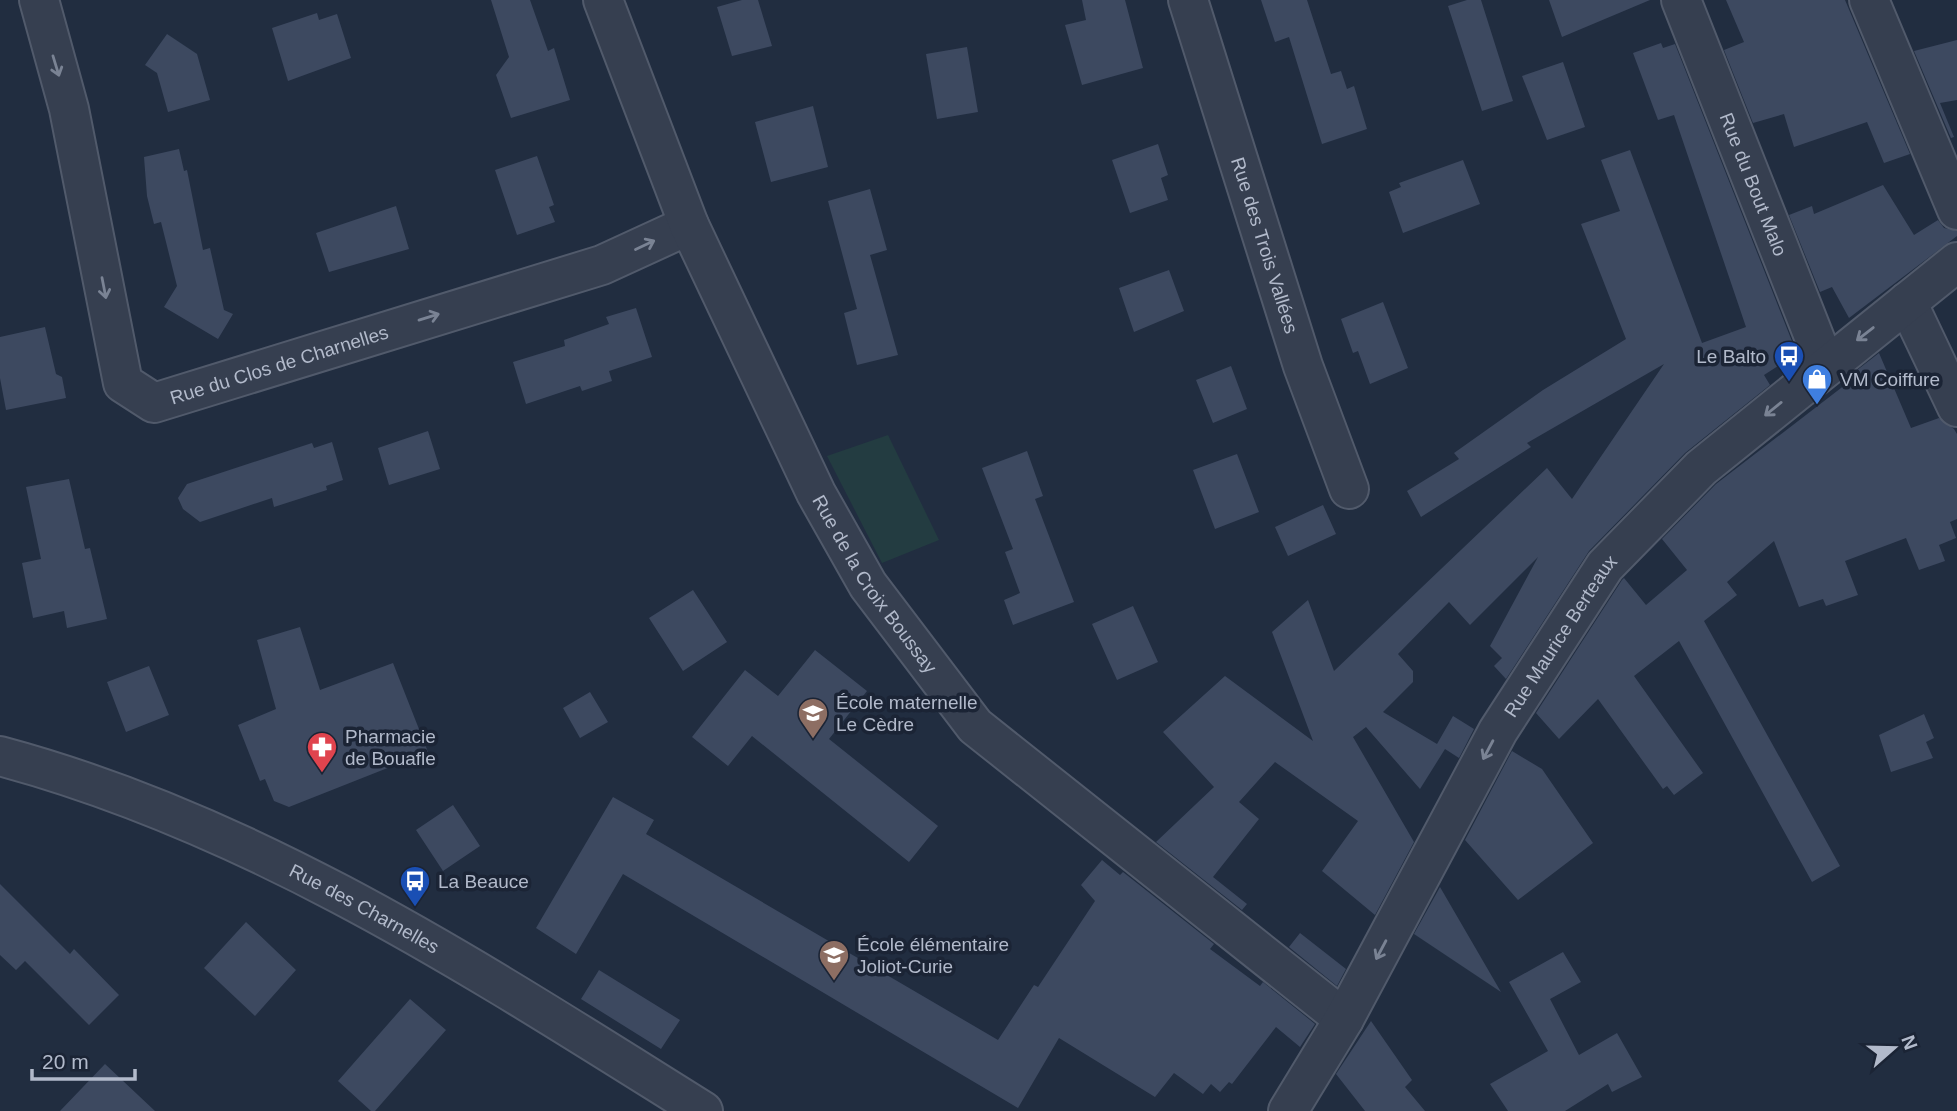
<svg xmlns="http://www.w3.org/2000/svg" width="1957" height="1111" font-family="Arial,sans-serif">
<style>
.green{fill:#233c41}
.building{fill:#3d4960}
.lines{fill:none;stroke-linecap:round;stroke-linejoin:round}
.minor-casing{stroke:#515a6b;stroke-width:42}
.minor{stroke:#363f50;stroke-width:38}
.oneway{stroke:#7a8394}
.labels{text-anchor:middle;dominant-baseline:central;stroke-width:7;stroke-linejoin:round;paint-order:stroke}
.street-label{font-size:19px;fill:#b2bacb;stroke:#1b2435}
.poi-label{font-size:19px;fill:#b2bacb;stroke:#1b2435;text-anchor:start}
</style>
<rect width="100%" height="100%" fill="#212d40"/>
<path class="green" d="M888,435L939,540L882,563L827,456Z"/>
<path class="building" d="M491,0H530L548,51L554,48L570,100L511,118L496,75L509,57Z
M742,0H758L772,46L732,56L717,7Z
M1082,0H1125L1143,68L1082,85L1065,25L1086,20Z
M1261,0H1307L1331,74L1341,71L1347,89L1354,86L1367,129L1322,144L1289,37L1275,42Z
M1467,0H1481L1513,101L1482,111L1448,6Z
M1549,0H1650L1562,37Z
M1726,0H1845L1910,154L1884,163L1867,122L1794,147L1784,114L1753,123L1724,50L1744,42Z
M317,13L319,20L337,14L351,58L288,81L272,28Z
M167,34L197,54L210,100L168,112L157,73L145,65Z
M1957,40V100L1940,103L1954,137L1951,138L1914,51Z
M1661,43L1663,48L1675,44L1797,354L1764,375L1770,385L1685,453L1589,551L1506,679L1494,666L1502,658L1490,646L1538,557L1470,625L1449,602L1398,654L1413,671V682L1383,712L1437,744L1453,716L1474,729L1459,758L1445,749L1420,789L1366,727L1353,737L1414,842L1375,915L1322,871L1358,821L1275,762L1239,802L1259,819L1213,877L1247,904L1242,910L1156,842L1214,787L1163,732L1225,676L1313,741L1272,632L1308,600L1334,671L1547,468L1572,499L1664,364L1527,443L1531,447L1421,517L1407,491L1459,459L1454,453L1543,390L1626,339L1581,224L1620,211L1601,160L1630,150L1702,343L1746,327L1674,115L1658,120L1633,53Z
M967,47L978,112L937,119L926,54Z
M1563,62L1585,127L1547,140L1522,76Z
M813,106L828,167L771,182L755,122Z
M1158,144L1168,175L1161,178L1168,200L1130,213L1112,160Z
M179,149L184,171L187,170L203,250L210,248L224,310L233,314L218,339L164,307L177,286L161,222L154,224L147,196L144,157Z
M537,156L554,205L549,207L555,222L517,235L495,170Z
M1463,160L1480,204L1403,233L1389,192L1401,187L1399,183Z
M1883,185L1914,235L1938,220L1944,228L1957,231V236L1849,318L1832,287L1820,292L1789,215L1812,206L1814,214Z
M870,189L887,250L870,255L898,355L857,365L844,313L857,309L828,201Z
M396,206L409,249L329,272L316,233Z
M1169,270L1184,311L1134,332L1119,288Z
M1383,302L1408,368L1370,384L1358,351L1353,353L1341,319Z
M636,308L652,357L609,371L612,381L582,391L580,386L526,404L513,362L565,346L564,340L609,324L606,317Z
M45,327L56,374L62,377L66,398L6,410L0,378V337Z
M1879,353L1911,428L1939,418L1954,429L1957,434V519L1950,522L1956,538L1939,545L1945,561L1919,570L1906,538L1845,561L1858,595L1826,606L1823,599L1799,607L1774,541L1727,582L1737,595L1704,621L1840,866L1812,882L1679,641L1634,676L1703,773L1674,795L1667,786L1663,789L1598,699L1559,739L1536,713L1622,580L1624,578L1646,605L1687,570L1662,539L1716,484L1854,378L1852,374Z
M1231,366L1247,409L1213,423L1196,380Z
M428,431L440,469L389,485L378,448Z
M332,442L343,480L326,486L327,490L274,507L272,498L200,522L183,509L178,498L187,484L312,443L314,448Z
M1027,451L1043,496L1035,499L1074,602L1013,625L1004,600L1020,593L1005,552L1013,549L982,468Z
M1237,454L1259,512L1215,529L1193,470Z
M69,479L85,549L90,548L107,619L67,628L64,611L33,618L22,563L41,559L26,487Z
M1323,505L1336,534L1288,556L1275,527Z
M693,590L727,642L683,671L649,618Z
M1133,606L1158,662L1117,680L1092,624Z
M300,627L320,690L393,663L428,752L289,807L274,801L265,779L260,781L238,725L276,709L257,640Z
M815,650L867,691L829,739L938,826L909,862L752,736L728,766L692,737L745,670L778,696Z
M149,666L169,715L126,732L107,682Z
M590,692L608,722L580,738L563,708Z
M1924,714L1934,738L1926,742L1933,758L1891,772L1879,735Z
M1512,751L1542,769L1593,843L1518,900L1465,840Z
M613,797L654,820L646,834L998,1040L1034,985L1038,987L1095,901L1081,885L1102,860L1120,875L1123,872L1214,944L1210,949L1260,986L1263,982L1315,1024L1300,1047L1276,1027L1232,1084L1229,1082L1220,1092L1211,1084L1203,1094L1174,1073L1155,1097L1059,1038L1018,1108L623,874L576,954L536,928Z
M453,805L480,846L443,871L416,830Z
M0,884L70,954L74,949L119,995L89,1025L25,961L16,970L0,955Z
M1440,887L1501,992L1414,934Z
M246,922L296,970L255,1016L204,968Z
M1300,933L1346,969L1337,986L1289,947Z
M1563,952L1581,982L1550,999L1579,1055L1617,1033L1642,1077L1612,1092L1608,1084L1565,1111H1508L1490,1084L1548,1051L1509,982Z
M599,970L680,1020L661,1049L581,999Z
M410,999L446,1030L375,1111H371L338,1081Z
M1371,1021L1412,1080L1405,1087L1425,1111H1365L1336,1074Z
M105,1064L155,1111H60Z"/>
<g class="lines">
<g class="minor-casing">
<g id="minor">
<path id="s1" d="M39,0L69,109L123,383L154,403L602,265L689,225"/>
<path id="s2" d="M603,0L689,225L816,493L868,585L975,726L1344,1019"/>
<path id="s3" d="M1188,0L1303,366L1349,489"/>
<path id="s4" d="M1681,0L1826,367"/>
<path d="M1869,0L1957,210"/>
<path d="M1907,302L1957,407"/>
<path id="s5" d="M0,756C257,825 479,971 703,1111"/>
<path id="s6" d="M1288,1111L1344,1019L1498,731L1605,566L1701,468L1957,262"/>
</g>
</g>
<use href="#minor" class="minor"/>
</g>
<defs><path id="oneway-shaft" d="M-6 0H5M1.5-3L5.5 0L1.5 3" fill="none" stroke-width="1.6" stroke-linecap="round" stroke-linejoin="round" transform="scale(1.75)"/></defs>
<g class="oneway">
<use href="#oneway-shaft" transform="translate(56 66) rotate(73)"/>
<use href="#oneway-shaft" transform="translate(645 245) rotate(-25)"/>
<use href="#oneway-shaft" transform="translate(104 288) rotate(79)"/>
<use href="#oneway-shaft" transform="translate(429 317) rotate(-17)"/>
<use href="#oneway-shaft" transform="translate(1865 334) rotate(142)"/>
<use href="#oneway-shaft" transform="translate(1773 409) rotate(141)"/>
<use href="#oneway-shaft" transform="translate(1488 750) rotate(118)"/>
<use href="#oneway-shaft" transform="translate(1381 950) rotate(118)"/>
</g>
<defs>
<g id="bus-pin" transform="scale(1.575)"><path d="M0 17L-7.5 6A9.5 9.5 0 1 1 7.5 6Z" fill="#1a4fb4" stroke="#1b2435"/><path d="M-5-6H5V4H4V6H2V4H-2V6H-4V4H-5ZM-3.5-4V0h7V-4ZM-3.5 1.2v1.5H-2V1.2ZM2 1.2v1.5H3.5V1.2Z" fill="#fff"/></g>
<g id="shop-pin" transform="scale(1.575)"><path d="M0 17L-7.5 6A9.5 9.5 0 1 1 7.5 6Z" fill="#3f7fe0" stroke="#1b2435"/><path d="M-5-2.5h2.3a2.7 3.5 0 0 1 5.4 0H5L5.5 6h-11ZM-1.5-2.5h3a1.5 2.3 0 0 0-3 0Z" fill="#fff"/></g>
<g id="school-pin" transform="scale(1.575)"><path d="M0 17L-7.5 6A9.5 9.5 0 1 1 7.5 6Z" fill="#8d6e63" stroke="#1b2435"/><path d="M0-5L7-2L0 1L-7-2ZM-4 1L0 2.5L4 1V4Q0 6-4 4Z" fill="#fff"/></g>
<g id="pharmacy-pin" transform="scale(1.575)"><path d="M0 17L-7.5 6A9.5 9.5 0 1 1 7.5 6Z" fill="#e0444e" stroke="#1b2435"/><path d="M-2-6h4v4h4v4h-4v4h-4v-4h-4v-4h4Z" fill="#fff"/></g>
</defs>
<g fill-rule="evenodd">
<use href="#bus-pin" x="1789" y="356"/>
<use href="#shop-pin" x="1817" y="379"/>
<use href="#school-pin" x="813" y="713"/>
<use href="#pharmacy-pin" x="322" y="747"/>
<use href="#bus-pin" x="415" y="881"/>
<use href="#school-pin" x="834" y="955"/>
</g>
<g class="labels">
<g class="street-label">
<text stroke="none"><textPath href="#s4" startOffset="198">Rue du Bout Malo</textPath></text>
<text stroke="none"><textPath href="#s3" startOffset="257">Rue des Trois Vallées</textPath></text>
<text stroke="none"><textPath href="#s1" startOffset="560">Rue du Clos de Charnelles</textPath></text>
<text stroke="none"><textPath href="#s2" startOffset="646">Rue de la Croix Boussay</textPath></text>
<text stroke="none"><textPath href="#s6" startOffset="548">Rue Maurice Berteaux</textPath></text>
<text stroke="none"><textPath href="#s5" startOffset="396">Rue des Charnelles</textPath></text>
</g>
<g class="poi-label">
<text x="1766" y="356" text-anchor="end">Le Balto</text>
<text x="1840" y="379">VM Coiffure</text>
<text x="836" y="702">École maternelle<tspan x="836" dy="22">Le Cèdre</tspan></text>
<text x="345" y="736">Pharmacie<tspan x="345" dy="22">de Bouafle</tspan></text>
<text x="438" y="881">La Beauce</text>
<text x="857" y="944">École élémentaire<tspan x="857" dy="22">Joliot-Curie</tspan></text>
</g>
</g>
<g transform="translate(1894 1048) rotate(70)" stroke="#1b2435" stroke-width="5" paint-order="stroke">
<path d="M0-5L12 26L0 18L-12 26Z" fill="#b2bacb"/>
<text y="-10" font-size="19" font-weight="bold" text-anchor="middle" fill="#b2bacb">N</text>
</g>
<path d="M32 1069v10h103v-10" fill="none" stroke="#b2bacb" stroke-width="3.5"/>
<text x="42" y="1069" font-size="21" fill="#b2bacb" stroke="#1b2435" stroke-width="5" paint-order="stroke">20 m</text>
</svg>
